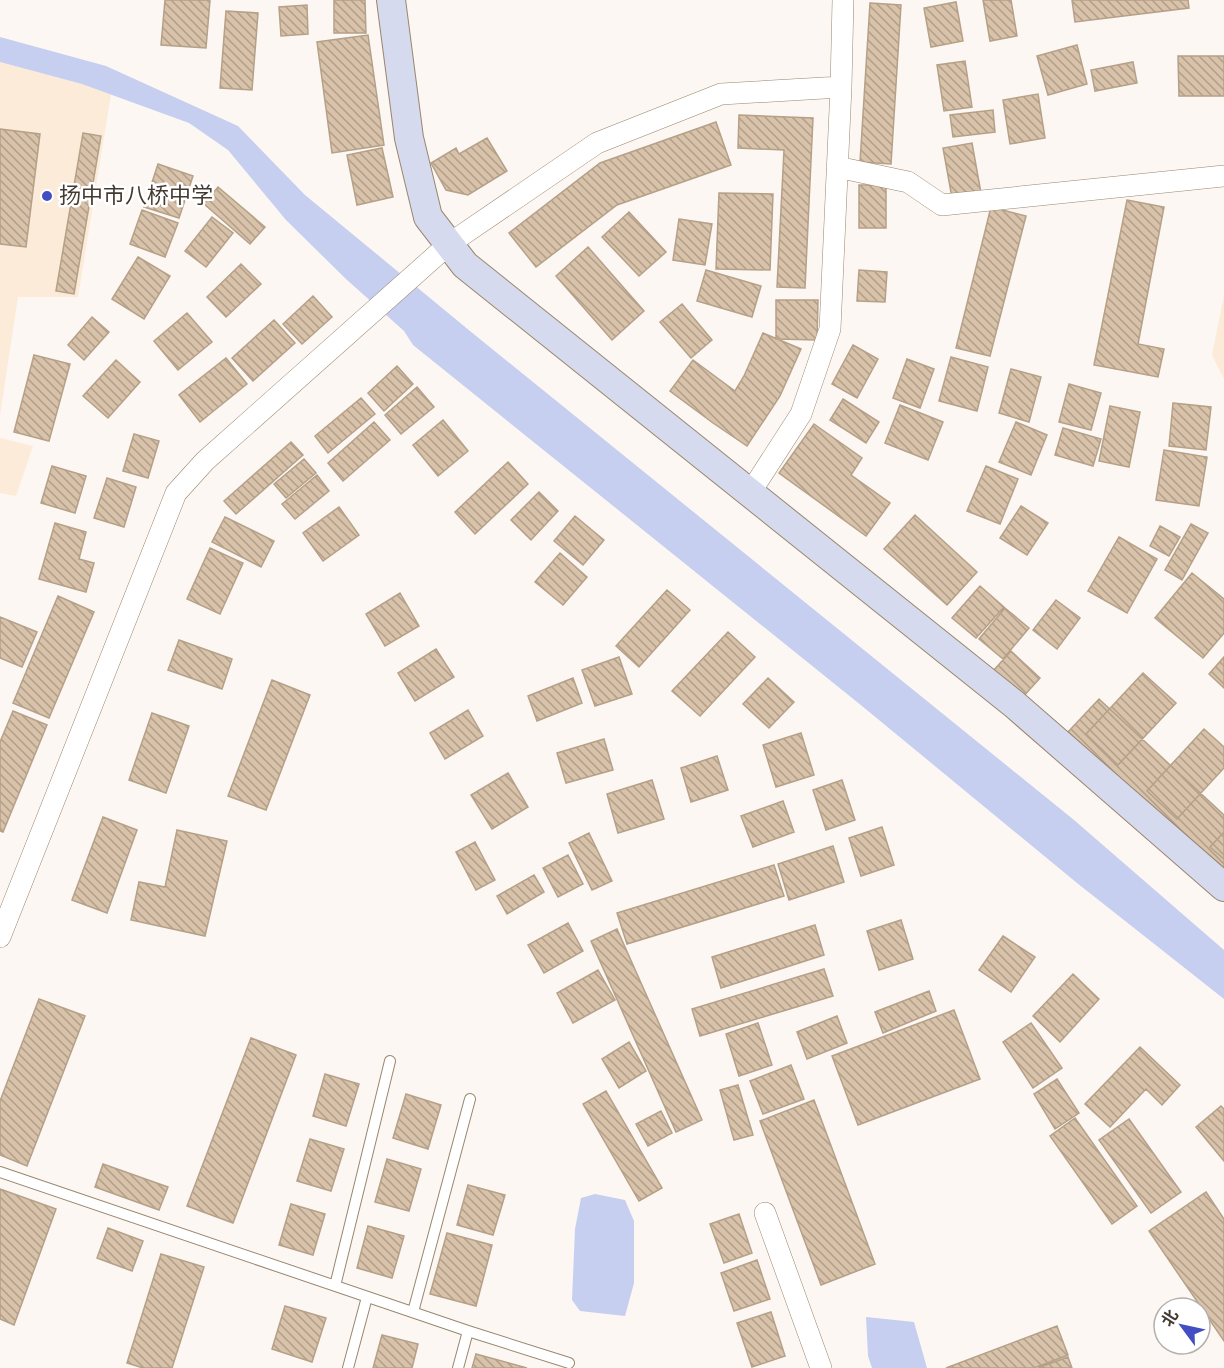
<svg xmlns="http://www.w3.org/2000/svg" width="1224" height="1368" font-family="'Sofia Sans Condensed','Noto Sans SC',sans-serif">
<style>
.built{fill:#fcebd8}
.water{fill:#c6cff0}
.building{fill:url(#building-back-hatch);stroke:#b5a088;stroke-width:1.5}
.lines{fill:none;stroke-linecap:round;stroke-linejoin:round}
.lane-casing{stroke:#9a866e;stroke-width:12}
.street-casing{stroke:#9a866e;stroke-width:22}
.secondary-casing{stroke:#9a866e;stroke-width:30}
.lane{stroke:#fff;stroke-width:10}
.street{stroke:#fff;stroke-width:21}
.secondary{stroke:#d5daee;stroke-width:28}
.poi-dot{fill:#424ec2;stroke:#fff;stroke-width:2}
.labels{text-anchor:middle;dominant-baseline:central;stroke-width:5;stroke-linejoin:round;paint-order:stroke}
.poi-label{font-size:22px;fill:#433a30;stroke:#fff;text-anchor:start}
</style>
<defs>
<pattern id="building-back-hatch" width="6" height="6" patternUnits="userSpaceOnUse" patternTransform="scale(1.5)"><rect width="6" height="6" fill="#d8c2a9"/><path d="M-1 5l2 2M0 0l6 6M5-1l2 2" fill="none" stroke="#b19f8a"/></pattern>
</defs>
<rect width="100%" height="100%" fill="#fcf7f2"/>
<path class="built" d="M0,62L82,84L111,94L78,297H18L0,415Z
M1224,295V379L1212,355Z
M0,438L33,446L16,496L0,493Z"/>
<path class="water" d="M0,37L106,66L238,126L305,195L470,331L1074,820L1224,950V999L1077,883L862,706L413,345L404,331L346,279L286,220L228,150L189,123L82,84L0,62Z
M595,1194L625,1200L634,1221V1283L625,1316L580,1311L572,1300L575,1229L581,1198Z
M866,1317L914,1322L927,1368H872L868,1356Z"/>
<path class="building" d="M165,0H210L206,48L161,45Z
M334,0H365L366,33H334Z
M983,0H1011L1017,36L990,41Z
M1072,0H1188L1189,8L1075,22Z
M956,2L963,41L931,47L924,8Z
M870,3L901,5L891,164L860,162Z
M307,5L308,34L281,36L279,7Z
M226,11L258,13L252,90L220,88Z
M368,35L384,145L332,153L317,42Z
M1077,45L1087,84L1048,95L1037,56Z
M1178,56H1224V96H1179Z
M965,61L972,107L944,111L937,65Z
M1133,62L1137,83L1095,91L1091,70Z
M1038,94L1045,138L1010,144L1003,100Z
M993,110L995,132L953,137L950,115Z
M739,115L813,118L805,288L777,287L784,150L738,148Z
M716,122L731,165L617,205L536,267L509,233L600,163Z
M0,129L40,134L26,247L0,244Z
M83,133L101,136L74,294L56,291Z
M487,138L507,171L468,195L446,190L431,163L456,148L459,154Z
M972,143L981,193L952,198L943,148Z
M382,148L393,197L357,205L347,155Z
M158,164L193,176L179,218L144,207Z
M859,185H886V228H859Z
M218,187L265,227L250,244L204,204Z
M719,193L773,194L770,270L716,269Z
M1127,200L1164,207L1138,344L1164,349L1158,377L1094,365Z
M991,207L1026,216L990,356L956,348Z
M142,210L178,223L165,257L130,244Z
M629,212L666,252L639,276L602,237Z
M212,217L233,233L206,267L185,251Z
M679,219L712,224L705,265L673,260Z
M588,247L644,311L612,340L556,276Z
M138,257L170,276L144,319L112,299Z
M241,264L261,284L226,317L207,297Z
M706,270L761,286L752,317L697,301Z
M859,270L887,272L885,302L857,301Z
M313,296L332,317L302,344L283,324Z
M776,300H818L817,340L776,339Z
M682,304L712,340L691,358L660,322Z
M187,313L212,342L178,370L154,341Z
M92,317L109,332L84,360L68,345Z
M274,320L295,343L253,381L232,358Z
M763,333L801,349L780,396L747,446L713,423L670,391L693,360L735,391L744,376Z
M853,345L878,359L857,398L832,384Z
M34,355L70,364L49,441L14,432Z
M951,357L988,367L977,411L939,401Z
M226,358L247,384L200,422L179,395Z
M907,359L934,369L920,408L893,398Z
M116,360L140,382L108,418L83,396Z
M397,366L413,384L384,411L368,393Z
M1011,369L1041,377L1029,422L999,413Z
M1069,384L1101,393L1091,430L1059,422Z
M417,387L434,407L401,434L385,415Z
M361,398L375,414L328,453L315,436Z
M843,399L879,422L866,443L830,420Z
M1173,403L1211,407L1206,450L1169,446Z
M900,405L943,422L928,460L885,443Z
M1110,406L1140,412L1129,467L1099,461Z
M443,420L468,451L438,476L413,445Z
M374,422L390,440L343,481L328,463Z
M1016,422L1047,435L1031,475L999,462Z
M814,424L862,458L851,475L890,503L866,536L779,473Z
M1063,428L1101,439L1093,466L1055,455Z
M134,434L159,441L148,478L123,471Z
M291,442L303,455L236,514L224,501Z
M1164,450L1207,457L1199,506L1156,500Z
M304,459L316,473L286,498L274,484Z
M508,462L528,484L475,534L455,512Z
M52,466L86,476L75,513L41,503Z
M986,466L1018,479L1000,524L967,511Z
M317,475L329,491L295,519L282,504Z
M107,478L136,487L124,527L94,518Z
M539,492L558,511L531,540L511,520Z
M1021,506L1048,523L1027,555L1000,538Z
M339,507L359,535L323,561L303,533Z
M915,515L977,572L947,605L884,549Z
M575,516L604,540L583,565L554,541Z
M225,517L274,541L261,567L212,542Z
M55,523L86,532L79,559L94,563L86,592L39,579Z
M1191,524L1208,533L1182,580L1165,570Z
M1160,526L1180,537L1169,556L1150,546Z
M1119,537L1157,559L1127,613L1088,591Z
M210,548L243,563L220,614L187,599Z
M560,553L587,577L563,605L535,582Z
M1192,573L1224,599V633L1203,658L1155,618Z
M980,586L1004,607L976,638L952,618Z
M667,590L690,610L639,667L616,646Z
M400,593L419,626L385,646L366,614Z
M58,596L94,612L49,718L13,703Z
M1056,600L1080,618L1057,649L1033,630Z
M1005,608L1029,628L1003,659L979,639Z
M0,617L37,632L22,667L0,658Z
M728,632L755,657L700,716L672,691Z
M179,640L232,659L222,689L168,670Z
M436,649L454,677L415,701L398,673Z
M1011,651L1040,678L1022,698L993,671Z
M619,657L632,694L595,706L582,670Z
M1224,657V688L1209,674Z
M1143,673L1176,703L1118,765L1086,734Z
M573,678L582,703L537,721L528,696Z
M768,678L794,702L769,728L743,704Z
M272,680L310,695L266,810L228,796Z
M1099,699L1224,815V876L1068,732Z
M468,710L483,736L445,759L430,733Z
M13,711L47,725L3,832L0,831V742Z
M152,713L189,726L166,793L129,780Z
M1204,729L1224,747V768L1177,819L1147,791Z
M801,733L814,775L776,787L763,745Z
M604,739L613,770L566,783L557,753Z
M717,756L728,790L691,802L681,768Z
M508,773L528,807L492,829L471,795Z
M652,780L664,819L618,833L607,794Z
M842,780L855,820L826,830L813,790Z
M783,801L794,832L753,847L741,816Z
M103,817L137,830L107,913L72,900Z
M882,827L894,865L861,876L849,838Z
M177,830L227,841L205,936L131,920L139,882L165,887Z
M1224,832V859L1210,847Z
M589,833L612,881L592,890L569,843Z
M475,842L495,880L476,890L456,852Z
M833,846L844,882L789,900L778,864Z
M568,855L583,884L558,897L543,868Z
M774,865L784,896L627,944L617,913Z
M534,875L544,892L507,914L497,896Z
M901,920L913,959L879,970L867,931Z
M568,923L583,951L544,973L528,945Z
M815,925L824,955L721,988L712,957Z
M617,929L702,1120L676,1132L591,941Z
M1003,936L1035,957L1011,992L979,970Z
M824,969L833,996L700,1036L692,1009Z
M598,970L615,1000L573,1023L557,993Z
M1073,974L1099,999L1060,1042L1033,1016Z
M929,991L936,1011L883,1033L875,1012Z
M39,999L85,1016L27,1166L0,1155V1101Z
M954,1010L980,1079L858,1125L832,1056Z
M837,1016L847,1043L807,1059L797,1032Z
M758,1023L772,1065L739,1076L726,1034Z
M1031,1023L1062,1068L1033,1088L1003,1042Z
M251,1038L296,1055L233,1223L187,1206Z
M629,1042L646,1071L619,1088L602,1059Z
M1140,1047L1180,1085L1162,1105L1146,1089L1110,1127L1085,1104Z
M791,1065L804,1099L763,1114L750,1081Z
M325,1074L359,1084L346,1126L313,1116Z
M1057,1079L1079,1113L1055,1129L1034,1094Z
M738,1085L753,1135L734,1140L720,1090Z
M606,1091L662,1188L639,1201L583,1104Z
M406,1094L441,1105L428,1149L393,1138Z
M814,1100L875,1264L821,1285L760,1121Z
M1221,1106L1224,1109V1161L1196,1127Z
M661,1111L672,1133L648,1146L636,1124Z
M1075,1118L1137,1206L1112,1224L1050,1136Z
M1129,1119L1181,1192L1151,1213L1099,1140Z
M310,1139L344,1149L331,1191L297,1181Z
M387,1159L421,1169L409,1211L375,1202Z
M103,1164L168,1187L159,1210L95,1187Z
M468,1185L505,1195L493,1235L457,1225Z
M0,1189L56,1209L14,1325L0,1319Z
M1206,1192L1224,1219V1341L1149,1231Z
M291,1204L325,1214L313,1255L279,1245Z
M739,1214L752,1253L724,1263L710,1224Z
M368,1226L404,1236L392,1278L357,1268Z
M108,1228L143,1241L132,1271L97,1258Z
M447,1233L492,1245L476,1306L430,1294Z
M161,1254L204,1267L172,1368H143L127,1363Z
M757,1260L770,1299L734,1311L721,1273Z
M285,1306L326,1318L312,1362L272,1349Z
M771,1312L785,1356L752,1367L737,1323Z
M1057,1326L1068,1355L1034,1368H946Z
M382,1335L418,1344L412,1368H373Z
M476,1354L527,1368H472Z
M1068,1357L1072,1368H1038Z"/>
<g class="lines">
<g class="lane-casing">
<path id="lane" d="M0,1172L468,1331L569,1363
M335,1286L390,1061
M413,1312L470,1099
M348,1368L367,1297
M458,1368L468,1331"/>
</g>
<g class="street-casing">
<path id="street" d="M837,167L908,182L942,205L1224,176
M750,493L801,414L830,329L841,87
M0,937L176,493L205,461L449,244L597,143L721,94L841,87L843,0
M765,1213L821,1368"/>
</g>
<g class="secondary-casing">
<path id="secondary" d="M391,0L409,138L428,217L465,265L1014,704L1224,887"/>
</g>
<use href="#lane" class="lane"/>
<use href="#street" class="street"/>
<use href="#secondary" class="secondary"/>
</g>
<circle class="poi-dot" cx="47" cy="196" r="6"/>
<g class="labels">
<g class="poi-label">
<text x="59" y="196">扬中市八桥中学</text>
</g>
</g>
<g transform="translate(1182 1326) rotate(303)"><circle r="28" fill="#ffffff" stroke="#b4b0ac" stroke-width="1.5"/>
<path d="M0-4.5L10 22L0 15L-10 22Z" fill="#424ec2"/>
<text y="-9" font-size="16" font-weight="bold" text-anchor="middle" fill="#433a30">北</text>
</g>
</svg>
